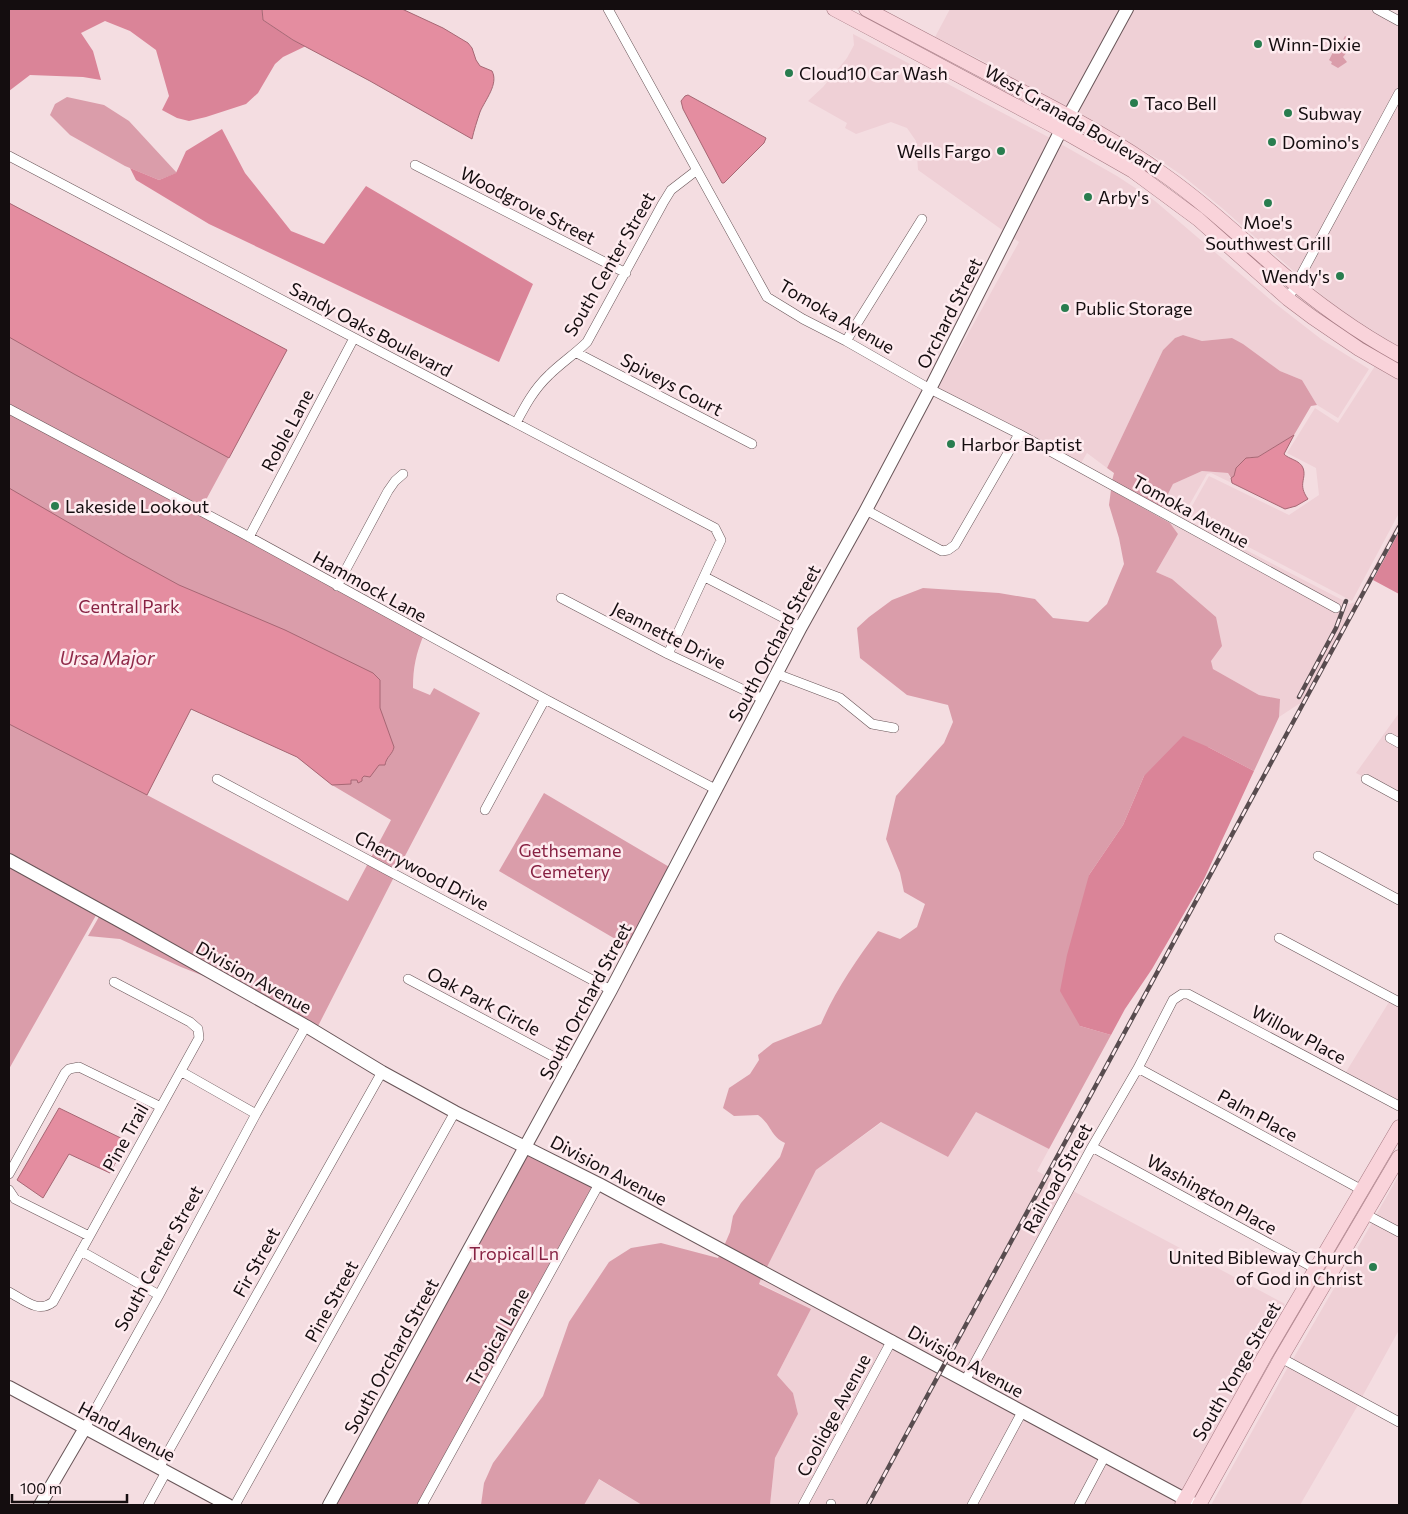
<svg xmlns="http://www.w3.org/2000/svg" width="1408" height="1514" font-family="Commissioner,sans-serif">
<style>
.built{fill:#efd0d6}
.green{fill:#da9daa;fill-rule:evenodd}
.forest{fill:#da8498}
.water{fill:#e48da0;stroke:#a66774}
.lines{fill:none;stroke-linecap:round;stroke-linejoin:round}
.street-casing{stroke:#685558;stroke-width:10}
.secondary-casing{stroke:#685558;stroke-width:14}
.primary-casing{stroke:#a67a83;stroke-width:15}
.street{stroke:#fff;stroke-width:9}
.secondary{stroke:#fff;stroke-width:12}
.primary{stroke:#f9d3da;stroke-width:14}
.rail-casing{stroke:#584c4f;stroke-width:4.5}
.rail{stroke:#feebef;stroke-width:2.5;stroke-dasharray:8;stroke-linecap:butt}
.poi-dot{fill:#297d4f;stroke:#feebef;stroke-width:2}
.labels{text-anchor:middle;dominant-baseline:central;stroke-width:5;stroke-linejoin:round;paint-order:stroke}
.poi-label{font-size:18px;fill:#140d0f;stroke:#feebef;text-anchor:start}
.street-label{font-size:18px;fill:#140d0f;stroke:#feebef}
.park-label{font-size:18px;fill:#872243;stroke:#feebef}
.water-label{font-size:19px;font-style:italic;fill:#902b4a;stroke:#feebef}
</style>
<rect width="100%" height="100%" fill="#f4dde1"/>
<path class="built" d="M950,9H1122L1069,109L979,59L935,37Z
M1132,9H1368L1399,26V85L1297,274L1222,208L1183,176L1158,159L1076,113Z
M853,34L1052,139L1005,232L918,170L916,141L907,128L891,122L856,134L845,128L847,123L808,101L823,87L847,58L854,45Z
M1399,102V347L1337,308L1303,279Z
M1059,143L1117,176L1155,201L1272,301L1321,339L1369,369L1338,418L1317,405L1302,380L1280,371L1232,338L1202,341L1183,335L1175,338L1163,350L1107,468L1087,453L1081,463L1024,432L938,388L1019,242L1012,237Z
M1375,366L1399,380V513L1352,601L1187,515L1209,476L1289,515L1319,495L1316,468L1287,453L1315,408L1338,423Z
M1202,471L1228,473L1232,483L1211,473L1207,474L1184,514V518L1350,604L1355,602L1399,520V532L1308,698L1279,717V699L1259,695L1213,669L1210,661L1216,617L1172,579L1156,572L1178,534L1170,523L1337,613L1342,607L1161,508L1173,484Z
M1399,713V738L1389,733L1385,740L1399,748V787L1397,791L1365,773L1362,776L1356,773Z
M1389,1002L1399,1007V1101L1346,1072Z
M976,1112L1049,1149L1037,1171L1066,1187L964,1375L766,1269L816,1170L882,1122L948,1157Z
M1399,1175V1227L1376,1215Z
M1073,1191L1285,1304L1181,1492L971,1379Z
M1372,1223L1399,1237V1330L1362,1397L1293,1359Z
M762,1276L887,1342L799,1505H770L775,1458L798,1414L793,1393L777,1375L811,1309L759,1283Z
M894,1346L1017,1414L967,1505H835L837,1502L830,1499L826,1505H808Z
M1288,1367L1358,1405L1300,1505H1211Z
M1024,1417L1100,1458L1075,1505H976Z
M1107,1462L1177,1500L1174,1505H1084Z
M598,1479L642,1505H584Z"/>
<path class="green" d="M1345,36L1355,42L1343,57L1347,62L1338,68L1331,64L1332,62L1329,60L1335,48L1338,49Z
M67,97L104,105L129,121L177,173L159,180L125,166L70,135L50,115L55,104Z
M9,203L287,350L200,511L424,634C416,654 413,667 413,688L430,695L434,688L480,713L395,875L315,1032L99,910L9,1069ZM191,709L297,757L332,785L391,820L348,901L147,795Z
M1183,335L1202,341L1232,338L1243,344L1280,371L1302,380L1317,405L1311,406L1294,435L1258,457H1250L1241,463L1236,468L1234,477L1231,478L1228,473L1202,471L1173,484L1161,508L1112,481L1114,473L1107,468L1163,350L1175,338Z
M1111,490L1170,523L1178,534L1156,572L1172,579L1216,617L1222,646L1211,661L1213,669L1259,695L1280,699L1279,717L1254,771L1208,747L1144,776L1123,825L1089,875L1080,1026L1111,1035L1049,1149L976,1112L948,1157L881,1122L816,1170L766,1269L724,1246L730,1232L733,1216L741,1203L780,1157L785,1143C770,1136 772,1125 758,1115L734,1116L723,1108L729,1088L750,1074L759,1060L758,1055L773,1043L821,1024C835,991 856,960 878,931L900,939L917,927L925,904L904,892L900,873L886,839L896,796L944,743L953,722L948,705L907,695L860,658L857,628L869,617L892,600L923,588L999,593L1035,599L1053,618L1088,622L1107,604L1124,564L1119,538L1109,505Z
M544,793L671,868L629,947L499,871Z
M100,915L219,982L181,967L120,939L88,936Z
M528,1153L593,1186L418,1505H333Z
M661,1243L718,1258L720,1254L762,1276L759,1284L811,1309L777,1375L793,1393L798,1414L775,1458L770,1505H642L599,1479L584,1505H481L484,1483L493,1463L543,1396L569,1322L609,1262L631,1248Z"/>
<path class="forest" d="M9,9H262L263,20L293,40L306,46L283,57L275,64L258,93L246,104L206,117L189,121L177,118L162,110L169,96L156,50L130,31L105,21L81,33L93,51L101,80L83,77L30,75L9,91Z
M222,129L245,173L291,231L324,244L366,186L533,284L499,362L209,224L136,180L130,168L159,180L176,173L186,151Z
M1399,532V594L1373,580Z
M1183,736L1208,747L1254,771L1204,879L1152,969L1125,1009L1111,1035L1080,1026L1060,991L1067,955L1089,875L1123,825L1144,776Z"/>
<path class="water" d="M262,9H402L443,28L468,43L472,48L476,60L480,66L492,71C499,84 485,100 480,112C477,121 474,130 472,139L370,81L293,40L263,20Z
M688,95L766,138L764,143L724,183H722L683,109L681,101L685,96Z
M9,203L287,350L229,458L74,374L9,337Z
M1294,435L1284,454C1288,459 1300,460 1303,468C1307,479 1297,484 1308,499L1296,506L1285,509L1232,483L1231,478L1234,476L1236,468L1246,458L1258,457Z
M9,488L126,556L179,585L285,630L373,673L380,680V708L394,747C393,754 386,757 385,765H379L370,777L364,776L362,778V781L358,783L357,780H351V784L332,785L297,757L191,709L147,795L9,724Z
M59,1108L127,1141L110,1173L69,1154L43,1198L17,1180Z"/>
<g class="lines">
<g class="street-casing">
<path id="street" d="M608,9L767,297L803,319L846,341L930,389L1019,434L1336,608
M1377,9L1399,21
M9,156L715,528L721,540L668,654
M415,165L626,273
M1288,299L1399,93
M846,341L922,219
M577,353L752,444
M9,409L242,533L545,699L717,790
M516,423C525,406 534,389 549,375C561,363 575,354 587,342L663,203L671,190L697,170
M866,510L942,551L948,550L955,545L1019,434
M249,537L354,338
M705,577L801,627
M337,586L388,491L395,481L403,474
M561,598L668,654L763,699
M777,674L840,698L872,724L894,728
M1390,738L1399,743
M217,779L611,990
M1366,779L1399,797
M485,810L545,699
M1318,856L1399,900
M1279,938L1399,1002
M408,979L571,1066
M1138,1068L1362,1190
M182,1072L256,1114
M1092,1147L1316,1269
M9,1174L65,1073L69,1069L79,1067L161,1107
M9,1190L15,1199L89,1236
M1365,1214L1399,1232
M81,1251L159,1295
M9,1292C23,1299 38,1314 53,1302L199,1038L198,1029L190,1022L114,982
M1281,1358L1399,1422
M965,1381L1092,1147L1138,1068L1173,1000L1182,994H1188L1399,1106
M85,1428L159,1295L256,1114L306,1026
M159,1468L382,1072
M148,1505L166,1472
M235,1505L455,1112
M422,1505L599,1184
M803,1505L892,1340
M831,1505V1504
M972,1505L1022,1412
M1079,1505L1105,1456"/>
</g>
<g class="secondary-casing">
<path id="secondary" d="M9,860L136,930L306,1026L382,1072L455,1112L599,1184L1196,1505
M9,1387L228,1505
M40,1505L85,1428
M329,1505L611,990L801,627L866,510L930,389L1061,130L1127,9"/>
</g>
<g class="primary-casing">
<path id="primary" d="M834,9L1061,130L1133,171L1198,219L1288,299L1312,317L1359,349L1399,372
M866,9C918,37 971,64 1023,92C1071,117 1119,142 1163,174C1203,202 1239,236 1276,268C1314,301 1355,331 1399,355
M1182,1505L1264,1357L1399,1127
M1199,1505L1281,1358L1399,1157"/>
</g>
<use href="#street" class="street"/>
<use href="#secondary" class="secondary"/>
<use href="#primary" class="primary"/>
<g class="rail-casing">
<path id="rail" d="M1299,697L1336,628L1346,601
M868,1505L1399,527"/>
</g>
<use href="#rail" class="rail"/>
</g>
<g class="poi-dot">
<circle cx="1258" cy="44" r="5"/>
<circle cx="789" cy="73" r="5"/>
<circle cx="1134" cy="103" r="5"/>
<circle cx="1288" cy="113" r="5"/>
<circle cx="1272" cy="142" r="5"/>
<circle cx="1001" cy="151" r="5"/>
<circle cx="1088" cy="197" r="5"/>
<circle cx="1268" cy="203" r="5"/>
<circle cx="1340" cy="276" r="5"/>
<circle cx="1065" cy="308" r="5"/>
<circle cx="951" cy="444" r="5"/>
<circle cx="55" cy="506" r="5"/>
<circle cx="1373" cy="1267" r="5"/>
</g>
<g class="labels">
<g class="poi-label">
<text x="1268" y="44">Winn-Dixie</text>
<text x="799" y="73">Cloud10 Car Wash</text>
<text x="1144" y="103">Taco Bell</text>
<text x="1298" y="113">Subway</text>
<text x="1282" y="142">Domino's</text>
<text x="991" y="151" text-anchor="end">Wells Fargo</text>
<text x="1098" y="197">Arby's</text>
<text x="1268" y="222" text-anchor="middle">Moe's<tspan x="1268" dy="21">Southwest Grill</tspan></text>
<text x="1330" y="276" text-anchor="end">Wendy's</text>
<text x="1075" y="308">Public Storage</text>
<text x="961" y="444">Harbor Baptist</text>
<text x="65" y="506">Lakeside Lookout</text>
<text x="1363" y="1257" text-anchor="end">United Bibleway Church<tspan x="1363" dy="21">of God in Christ</tspan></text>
</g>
<g class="street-label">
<text transform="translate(1073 119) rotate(30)">West Granada Boulevard</text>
<text transform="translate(528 205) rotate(27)">Woodgrove Street</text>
<text transform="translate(609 264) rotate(-60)">South Center Street</text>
<text transform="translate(949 313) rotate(-63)">Orchard Street</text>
<text transform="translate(837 316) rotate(30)">Tomoka Avenue</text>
<text transform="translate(371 329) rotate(28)">Sandy Oaks Boulevard</text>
<text transform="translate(672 384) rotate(28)">Spiveys Court</text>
<text transform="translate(287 430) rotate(-62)">Roble Lane</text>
<text transform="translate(1191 511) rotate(29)">Tomoka Avenue</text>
<text transform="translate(370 586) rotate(29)">Hammock Lane</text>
<text transform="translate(669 635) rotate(27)">Jeannette Drive</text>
<text transform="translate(774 643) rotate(-62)">South Orchard Street</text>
<text transform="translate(422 870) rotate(28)">Cherrywood Drive</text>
<text transform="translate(254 977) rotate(29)">Division Avenue</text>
<text transform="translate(484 1001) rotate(28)">Oak Park Circle</text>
<text transform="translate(585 1001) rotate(-62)">South Orchard Street</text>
<text transform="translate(1299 1034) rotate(28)">Willow Place</text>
<text transform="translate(1258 1115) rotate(29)">Palm Place</text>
<text transform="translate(125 1137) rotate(-61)">Pine Trail</text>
<text transform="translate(609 1170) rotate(28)">Division Avenue</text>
<text transform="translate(1057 1178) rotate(-61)">Railroad Street</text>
<text transform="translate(1212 1194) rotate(29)">Washington Place</text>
<text transform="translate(158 1258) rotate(-61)">South Center Street</text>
<text transform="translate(256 1262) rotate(-61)">Fir Street</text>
<text transform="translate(331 1301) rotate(-61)">Pine Street</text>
<text transform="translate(497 1337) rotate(-61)">Tropical Lane</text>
<text transform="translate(391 1356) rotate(-61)">South Orchard Street</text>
<text transform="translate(966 1361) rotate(29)">Division Avenue</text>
<text transform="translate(1236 1371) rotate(-60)">South Yonge Street</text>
<text transform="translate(833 1415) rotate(-62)">Coolidge Avenue</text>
<text transform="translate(127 1431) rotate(28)">Hand Avenue</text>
</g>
<g class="park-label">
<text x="129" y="606">Central Park</text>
<text x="570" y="850">Gethsemane<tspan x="570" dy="21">Cemetery</tspan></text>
<text x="514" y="1253">Tropical Ln</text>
</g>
<g class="water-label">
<text x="107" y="657">Ursa Major</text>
</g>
</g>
<rect width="1408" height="1514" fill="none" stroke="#140d0f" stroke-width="20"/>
<path d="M12 1494v8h115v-8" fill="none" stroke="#140d0f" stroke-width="2.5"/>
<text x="20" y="1494" font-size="15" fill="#140d0f" stroke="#feebef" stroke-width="4" paint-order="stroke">100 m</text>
</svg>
